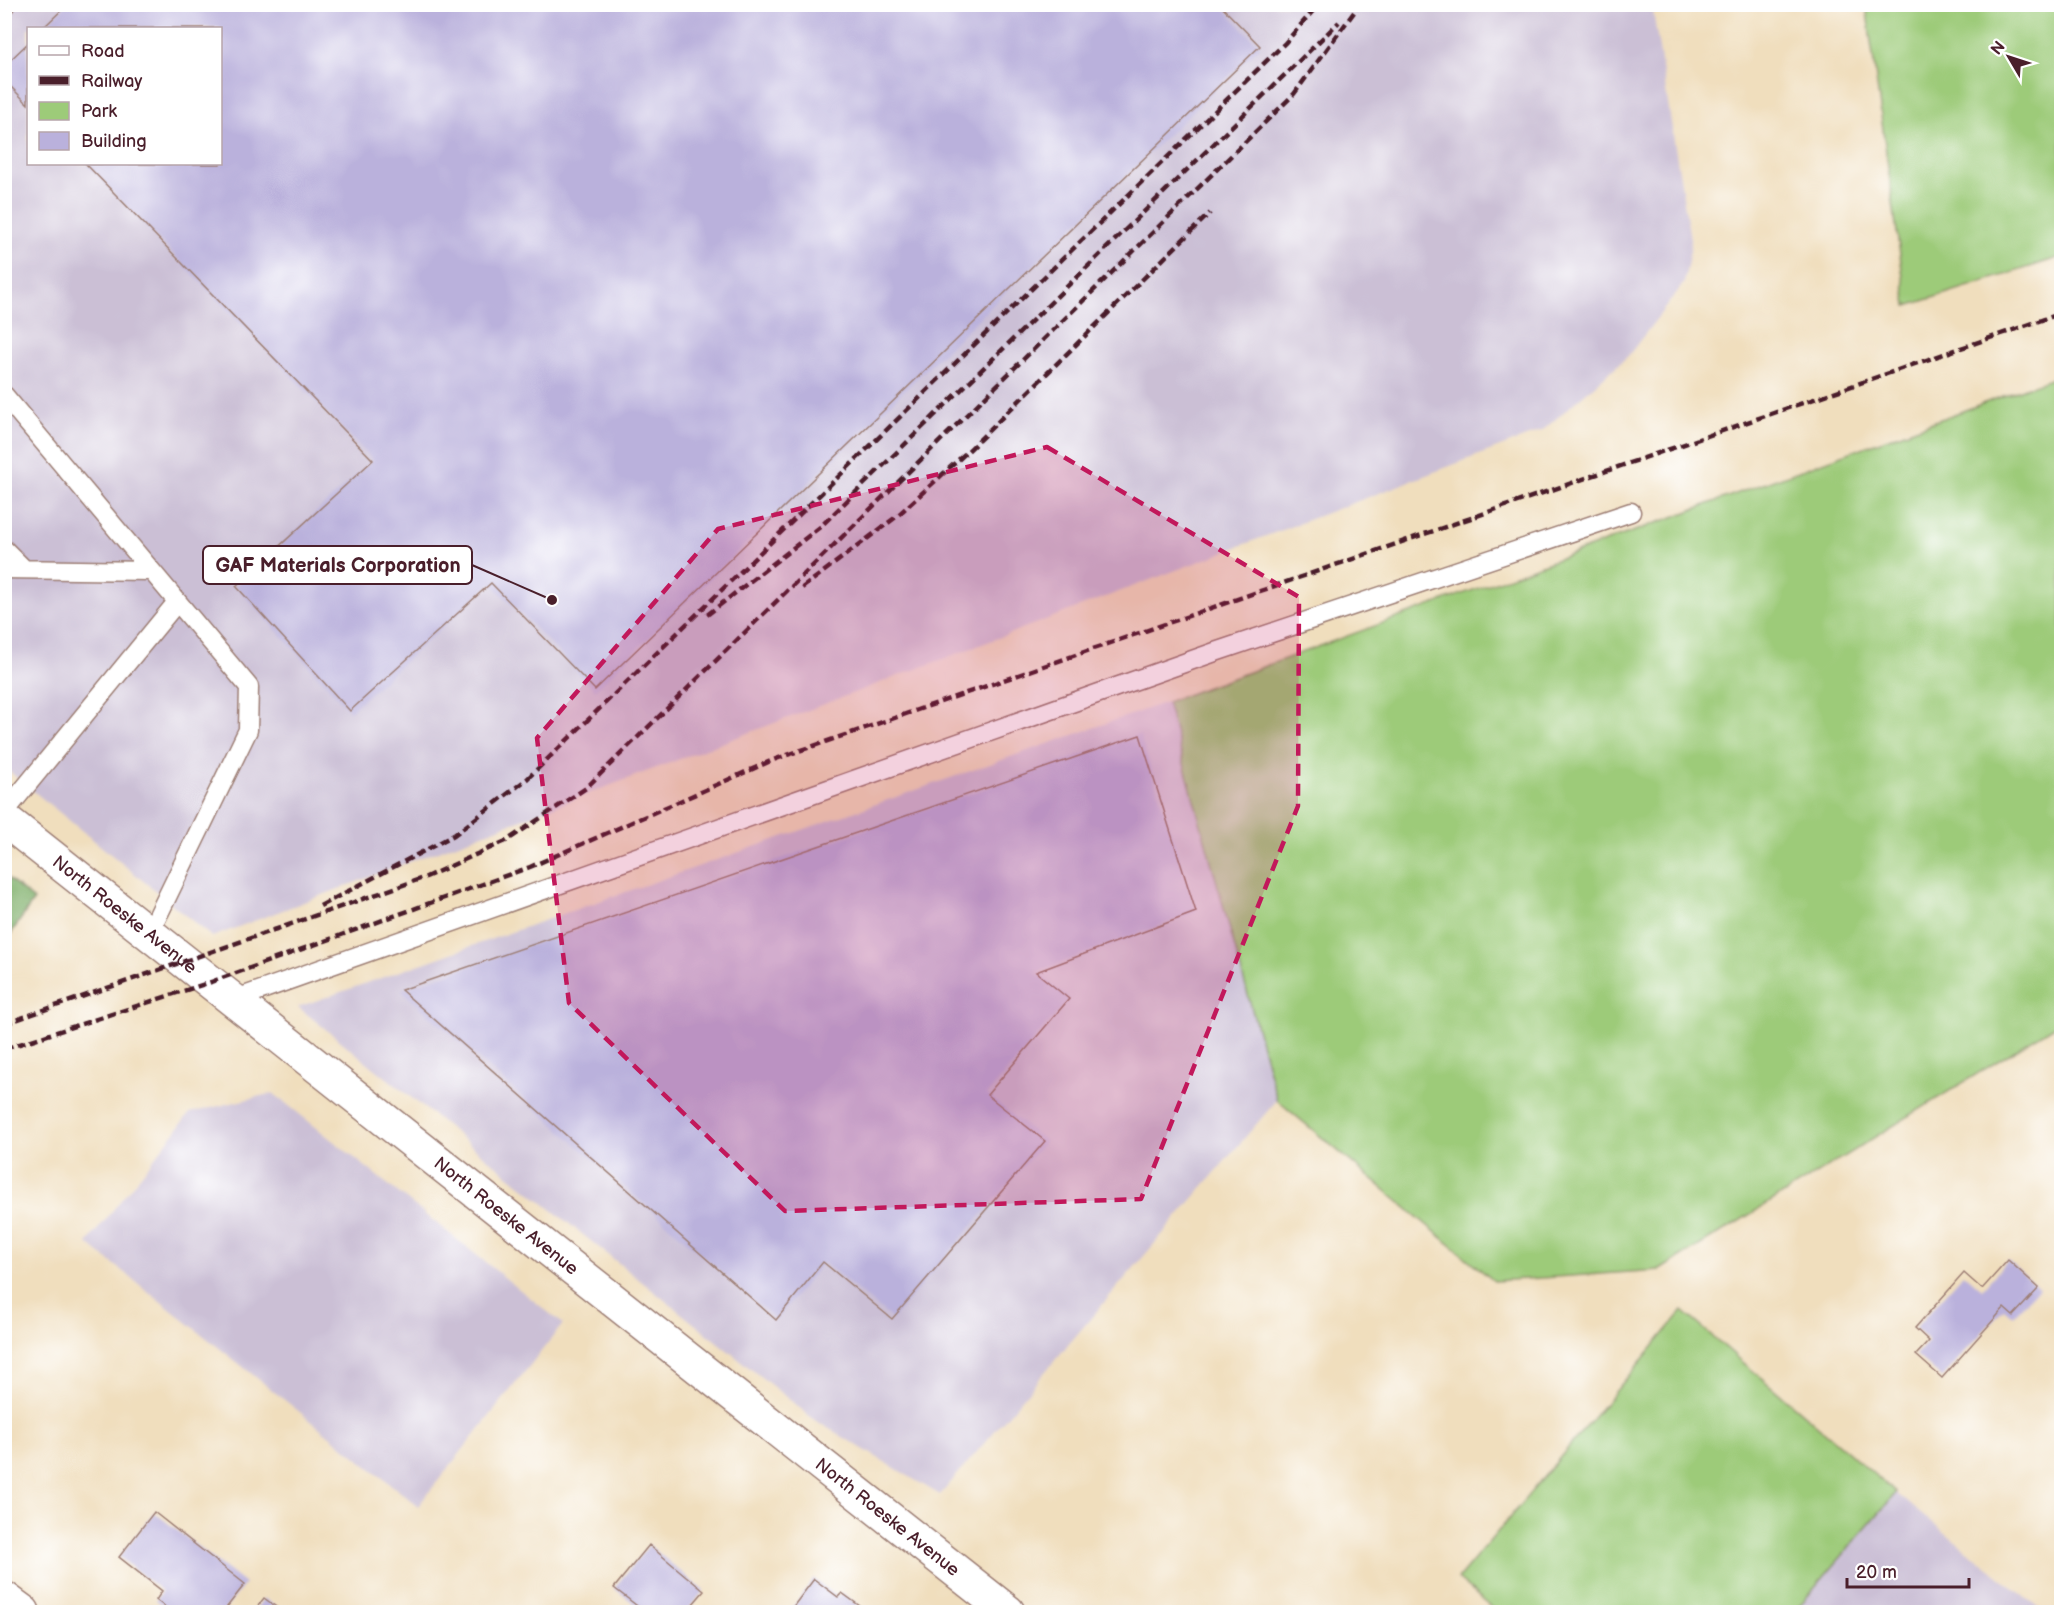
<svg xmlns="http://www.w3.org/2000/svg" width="2066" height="1617" font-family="'Balsamiq Sans',sans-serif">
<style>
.industrial{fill:#cbbfd5;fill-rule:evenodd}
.green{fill:#9dcb79;stroke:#747552;stroke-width:1.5}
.forest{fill:#7eaf69;stroke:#64674a;stroke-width:1.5}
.building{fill:#bab1dc}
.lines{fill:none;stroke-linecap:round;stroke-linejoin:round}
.service-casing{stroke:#9d7e74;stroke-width:21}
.minor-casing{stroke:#9d7e74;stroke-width:36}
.tertiary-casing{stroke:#9d7e74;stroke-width:36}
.service{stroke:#fff;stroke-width:18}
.minor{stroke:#fff;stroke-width:33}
.tertiary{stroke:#fff;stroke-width:33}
.rail{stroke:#4a1f2b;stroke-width:4.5;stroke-dasharray:9 4.5;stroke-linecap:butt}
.marked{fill:#c2185b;fill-opacity:0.2;stroke:#c2185b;stroke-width:4.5;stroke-dasharray:12 8;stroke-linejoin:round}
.labels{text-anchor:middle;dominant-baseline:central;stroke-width:5;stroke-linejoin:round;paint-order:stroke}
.street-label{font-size:18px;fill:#4a1f2b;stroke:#fff}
.leader{fill:none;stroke:#4a1f2b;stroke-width:2}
.callout-dot{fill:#4a1f2b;stroke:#fff;stroke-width:2}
.callout{fill:#fff;stroke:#4a1f2b;stroke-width:2}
.callout-label{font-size:20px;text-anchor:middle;font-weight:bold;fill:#4a1f2b}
</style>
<rect width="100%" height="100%" fill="#fff"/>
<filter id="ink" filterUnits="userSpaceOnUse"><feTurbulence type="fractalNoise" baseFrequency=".0167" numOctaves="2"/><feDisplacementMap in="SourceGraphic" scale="12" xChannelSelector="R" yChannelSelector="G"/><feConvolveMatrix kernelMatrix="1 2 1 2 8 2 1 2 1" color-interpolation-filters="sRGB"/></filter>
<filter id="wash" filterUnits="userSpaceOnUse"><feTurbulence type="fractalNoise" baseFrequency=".008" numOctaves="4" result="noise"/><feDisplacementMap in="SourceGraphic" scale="24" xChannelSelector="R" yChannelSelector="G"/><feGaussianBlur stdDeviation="1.35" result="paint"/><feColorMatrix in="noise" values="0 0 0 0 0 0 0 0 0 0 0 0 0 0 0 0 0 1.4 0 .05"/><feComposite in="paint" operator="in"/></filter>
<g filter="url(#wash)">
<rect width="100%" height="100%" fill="#f0debd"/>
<path class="industrial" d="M4,5H1652L1691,245L1684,283L1628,356L1542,431L212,937L5,768ZM28,28H220V164H28Z
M1167,702L1277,1100L940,1495L816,1421L298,1007Z
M273,1093L563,1324L418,1506L87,1243L190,1113Z
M1896,1493L2044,1612H1794Z"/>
<path class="green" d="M1866,5H2061V257L1907,306Z
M2061,375V1022L1660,1270L1494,1281L1277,1100L1167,702Z
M1683,1311L1896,1493L1794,1612H1497L1458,1579Z"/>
<path class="forest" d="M5,876L34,900L5,942Z"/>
<g id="blocks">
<path class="building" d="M68,4H1219L1260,46L595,690L491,583L350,711L236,586L373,460L86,164H220V28H43Z
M28,43V104L4,80V66Z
M1140,735L1196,912L1036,972L1069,999L987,1095L1045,1141L892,1319L823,1262L776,1320L401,990Z
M2008,1260L2039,1288L2013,1316L2004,1308L1942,1378L1916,1355L1929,1341L1915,1328L1964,1273L1982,1289Z
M154,1512L245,1584L223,1612H172L156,1600L162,1591L119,1557Z
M649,1545L704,1591L686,1612H645L614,1588Z
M814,1579L838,1597L842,1593L868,1612H789Z
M264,1598L283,1612H253Z"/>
</g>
</g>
<g filter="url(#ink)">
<use href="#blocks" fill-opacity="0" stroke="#9d7e74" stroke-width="1.5"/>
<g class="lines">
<g class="service-casing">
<path id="service" d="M4,6L6,4
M4,395L249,687L248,730L149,934
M4,549L24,569
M4,569L151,571
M4,813L177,602
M233,1000L1215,652L1631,512"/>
</g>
<g class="minor-casing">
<path id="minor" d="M4,1598L23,1612"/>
</g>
<g class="tertiary-casing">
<g id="tertiary">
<path id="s1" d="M4,819L1008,1612"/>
</g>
</g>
<use href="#service" class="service"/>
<use href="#minor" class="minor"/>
<use href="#tertiary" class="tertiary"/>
<path class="rail" d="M802,588L896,517L968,451L1210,213
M707,615L820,527L1339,22
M320,906L454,835L527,779L1285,43L1319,4
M4,1024L426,877L506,841L586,788L1294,94L1360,4
M4,1049L211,982L530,867L773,760L2062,313"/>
</g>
</g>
<path class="marked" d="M1047,447L1299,597L1298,806L1141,1199L785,1211L569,1003L537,738L718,529Z"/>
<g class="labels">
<g class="street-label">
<text stroke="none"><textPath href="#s1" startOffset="154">North Roeske Avenue</textPath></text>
<text stroke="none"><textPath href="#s1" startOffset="640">North Roeske Avenue</textPath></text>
<text stroke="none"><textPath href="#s1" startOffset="1126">North Roeske Avenue</textPath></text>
</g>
</g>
<path class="leader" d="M552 600L472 565"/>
<circle class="callout-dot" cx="552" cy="600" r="6"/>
<rect class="callout" x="203" y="546" width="269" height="38" rx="6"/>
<g class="callout-label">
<text x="338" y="572">GAF Materials Corporation</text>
</g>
<rect width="2066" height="1617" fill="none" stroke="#fff" stroke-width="24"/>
<rect x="27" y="27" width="195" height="138" fill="#ffffff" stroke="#b7a5aa" stroke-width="1.5"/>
<rect x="39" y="46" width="30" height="9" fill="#ffffff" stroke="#b7a5aa" stroke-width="1.5"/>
<text x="81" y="57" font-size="18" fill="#4a1f2b">Road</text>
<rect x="39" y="76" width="30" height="9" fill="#4a1f2b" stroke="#b7a5aa" stroke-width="1.5"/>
<text x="81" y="87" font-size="18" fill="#4a1f2b">Railway</text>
<rect x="39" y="102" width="30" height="18" fill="#9dcb79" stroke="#b7a5aa" stroke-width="1.5"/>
<text x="81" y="117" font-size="18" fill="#4a1f2b">Park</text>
<rect x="39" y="132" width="30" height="18" fill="#bab1dc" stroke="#b7a5aa" stroke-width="1.5"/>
<text x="81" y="147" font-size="18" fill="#4a1f2b">Building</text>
<g transform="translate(2009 57) rotate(309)" stroke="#ffffff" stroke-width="4.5" paint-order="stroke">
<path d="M0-4.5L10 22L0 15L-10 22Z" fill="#4a1f2b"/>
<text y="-9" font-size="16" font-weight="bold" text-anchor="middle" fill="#4a1f2b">N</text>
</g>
<path d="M1847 1578v9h122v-9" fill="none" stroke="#4a1f2b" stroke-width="3"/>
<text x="1856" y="1578" font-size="18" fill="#4a1f2b" stroke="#ffffff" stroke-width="4.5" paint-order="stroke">20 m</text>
</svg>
